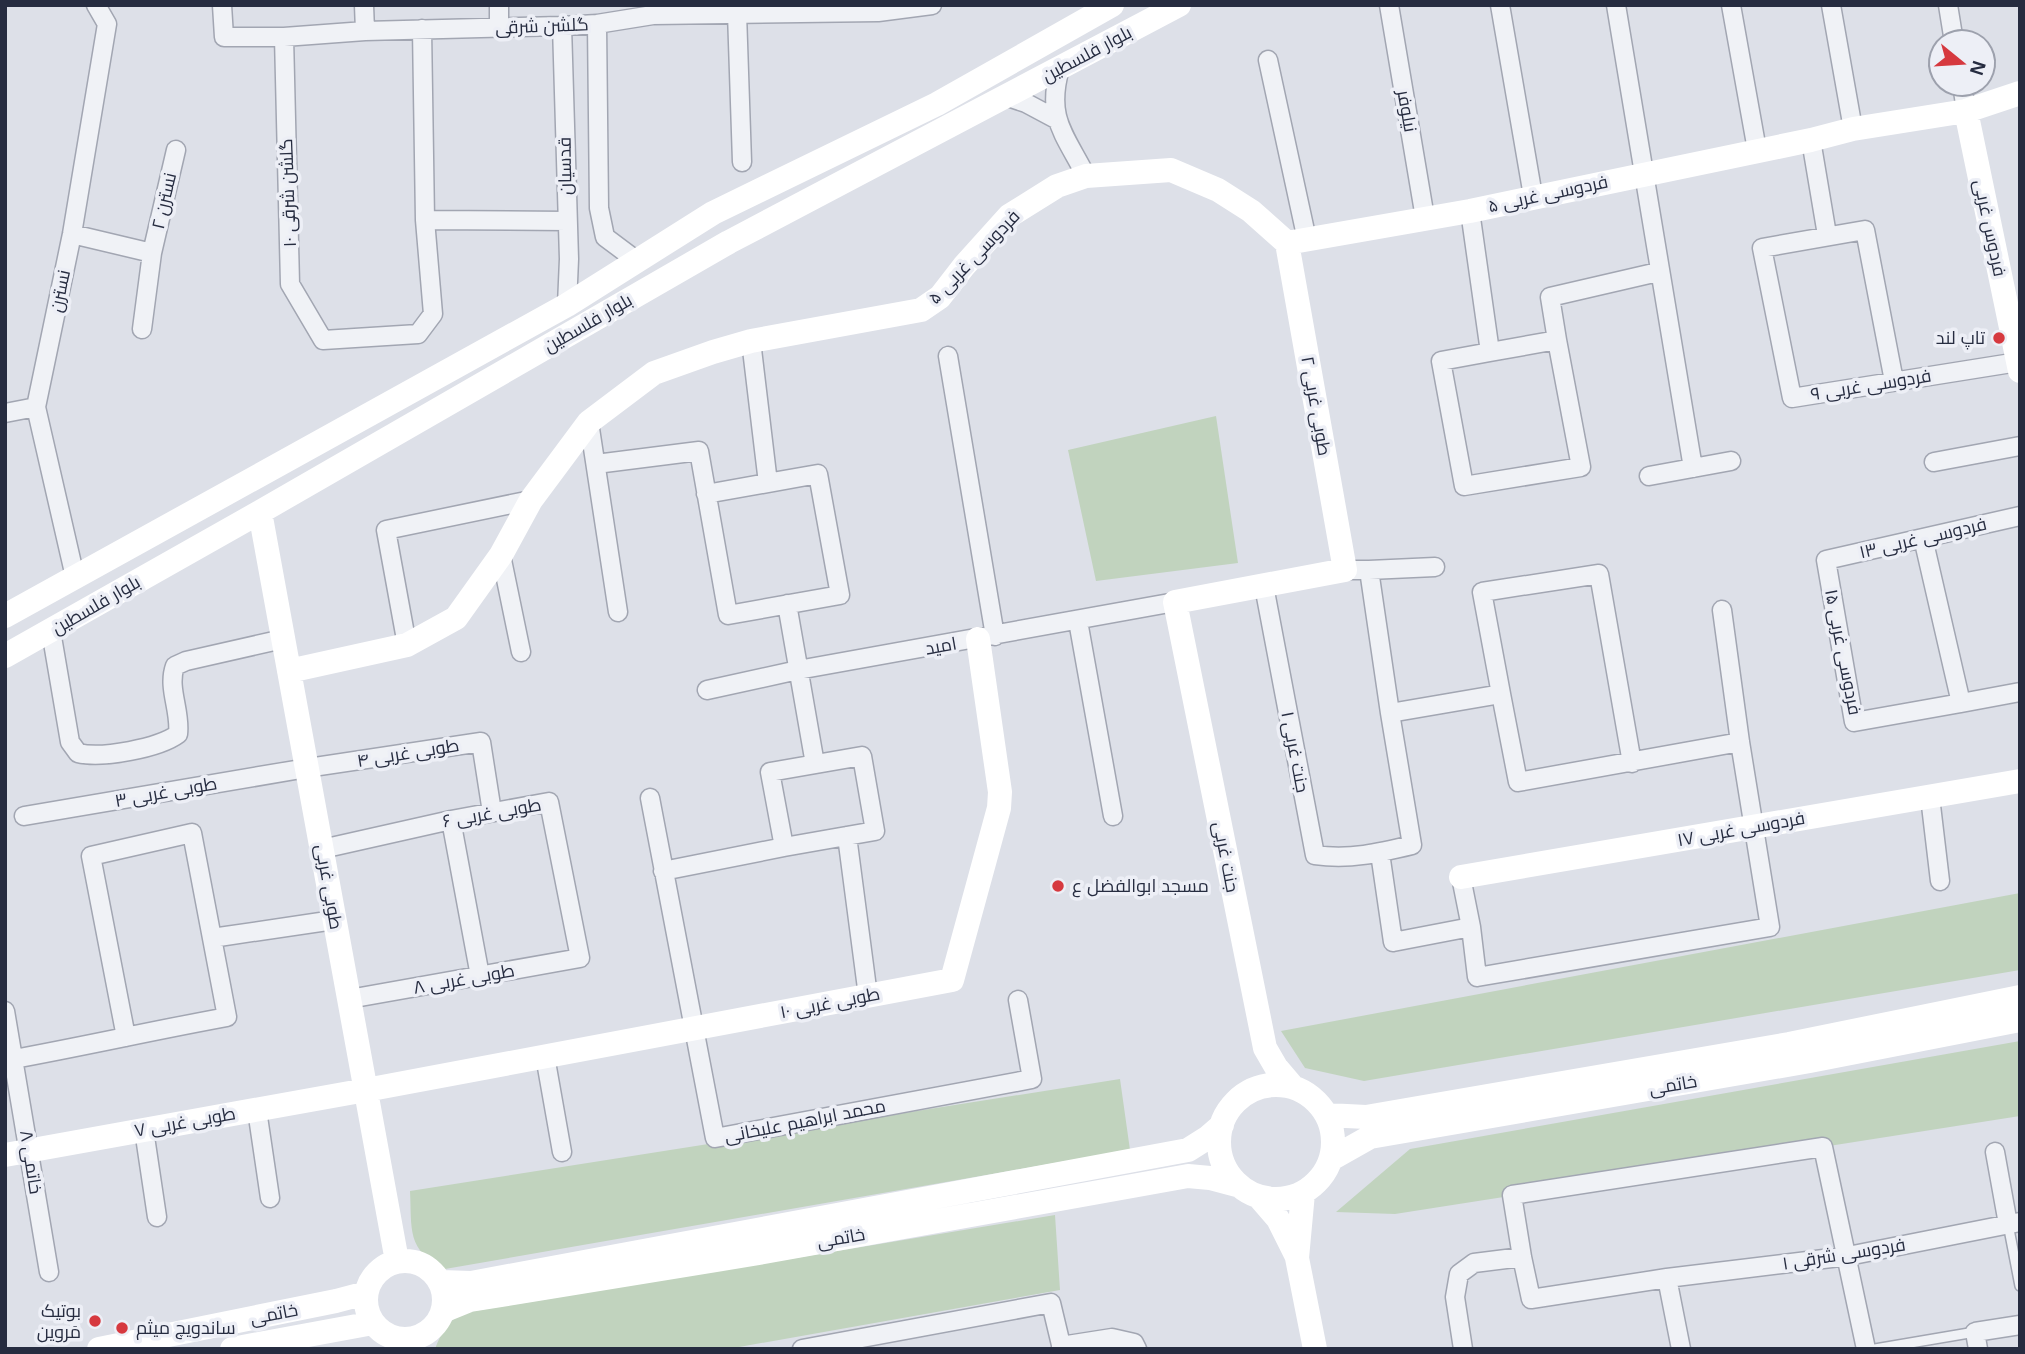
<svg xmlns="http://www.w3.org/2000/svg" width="2025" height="1354" font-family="Arial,Cairo,sans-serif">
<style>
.green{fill:#c1d3be}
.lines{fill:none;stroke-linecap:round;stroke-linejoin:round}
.lane-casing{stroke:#a2a6b2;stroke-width:12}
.street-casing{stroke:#a2a6b2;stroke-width:21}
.lane{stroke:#f0f2f6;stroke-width:9}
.street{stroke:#f0f2f6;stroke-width:18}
.secondary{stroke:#fff;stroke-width:24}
.poi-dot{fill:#d6393f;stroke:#edeff6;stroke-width:2.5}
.labels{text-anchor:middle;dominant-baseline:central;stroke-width:7;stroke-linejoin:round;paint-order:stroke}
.street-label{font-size:18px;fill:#262c40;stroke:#edeff6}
.poi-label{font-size:18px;fill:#262c40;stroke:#edeff6;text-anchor:end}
</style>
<rect width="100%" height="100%" fill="#dde0e8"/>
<path class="green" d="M1216,416L1238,563L1096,581L1068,450Z
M2020,893V970L1364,1081L1305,1068L1281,1031Z
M2020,1041V1116L1395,1214L1336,1212L1410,1149Z
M1120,1079L1130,1150L445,1269C406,1250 412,1229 410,1191Z
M1055,1215L1060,1290L728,1349H435C441,1333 447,1322 462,1313Z"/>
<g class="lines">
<g class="lane-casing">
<path id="lane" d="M2008,1224L2020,1286
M1875,1349L1975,1332"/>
</g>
<g class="street-casing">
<path id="street" d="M222,5L224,37H284L365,31L562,26L597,24L653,15L878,12L932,5
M364,5L365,31
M499,5V27
M1389,5L1425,218
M1500,5L1533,196
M1616,5L1693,468
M1731,5L1757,150
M1831,5L1853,129
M1948,5L1954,42
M737,13L742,162
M597,24L599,208L605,237L637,261
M562,26L569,259L567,305
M284,37L290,284L323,340L418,334L433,314L425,220L422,29
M1268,60L1307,240
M1060,68C1046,118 1064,133 1086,176
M1962,84L1966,111
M1008,97L1026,103L1056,119
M1811,140L1827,235
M1470,211L1490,352L1557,340L1581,467L1464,486L1441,361L1490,352
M425,220L567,221
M72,234L152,253L142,329
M152,253L176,150
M1557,340L1550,297L1658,272
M751,341L768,483
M948,356L995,636
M1894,381L1865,230L1762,248L1792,398C1867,386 1942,374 2018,362
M5,413L36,407
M589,422L618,612
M1934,462L2020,446
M596,464L699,451L728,615L840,595L818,474L706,494
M1649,476L1731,461
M1923,538L1961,703L1854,722L1826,560L2020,516
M501,555L521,652
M1369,570L1435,567
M75,577L36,407L72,234L107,24L96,5
M1264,586L1315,855C1350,860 1379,853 1412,845L1390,713L1369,570H1345
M787,604L815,764
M1078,621L1113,816
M51,631L70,742L78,753C102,759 159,748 178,734C181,711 167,688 175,666L186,661L283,639
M407,645L386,530L531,500
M707,690L798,670L1175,602
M1501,694L1518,782L1740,742
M1961,703L2020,692
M1390,713L1501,694L1482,592L1599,574L1632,763
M862,756L875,831L784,847L770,772Z
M1930,797L1940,881
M650,798L715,1138L1032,1079L1018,1000
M24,816L307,768L481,742L492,812
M451,820L480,976
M847,836L868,996
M322,849L451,820L549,802L580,958L349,999
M1380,853L1393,942L1471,927L1461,877
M663,871L784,847
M1471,927L1477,977L1770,927L1740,742L1722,610
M212,938L334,920
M5,1011L49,1272
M545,1056L562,1152
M14,1059C85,1046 156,1030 227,1017L192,833L91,856L126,1037
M257,1110L270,1198
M144,1130L157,1217
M1995,1152L2008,1224
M1667,1278L1848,1256L2020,1222
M1061,1346L1112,1338L1134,1343L1137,1349
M802,1349L1051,1303L1062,1349
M1463,1349L1455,1297L1459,1274L1474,1263L1522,1257
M1681,1349L1667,1278L1531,1299L1522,1257L1512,1195L1823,1147L1866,1349
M1978,1349L1975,1332L2020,1325"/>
</g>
<use href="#lane" class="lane"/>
<use href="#street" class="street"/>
<path class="secondary" d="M1966,111L2020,371
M1287,243L1345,570L1175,602L1265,1048L1276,1067L1293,1087
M260,512L397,1261
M5,616L567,305L713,213L937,104L1112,5
M5,656L260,512L729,242L1179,5
M289,671L407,645L456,618L501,555L531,500L589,422L654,373L713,352L751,341L921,310L940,297L964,266L1009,216L1057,186L1086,176L1171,170L1218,190L1251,211L1287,243L1470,211L1811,140L1853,129L1966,111L2020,93
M1461,877L2020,781
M1219 1142a57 57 0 1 1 114 0a57 57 0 1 1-114 0Z
M1327,1115L1366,1117L1789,1044L2020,997
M5,1155L366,1090L952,980L999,808L1000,792L978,639
M1331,1159L1370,1137L1810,1061L2020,1020
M1303,1193L1297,1258L1315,1349
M1259,1197L1278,1219L1297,1257
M366 1300a39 39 0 1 1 78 0a39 39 0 1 1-78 0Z
M441,1282L471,1283L1188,1150L1207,1138L1222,1125
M443,1311L470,1300L753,1254L1188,1176L1210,1178L1240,1186
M99,1349L336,1301L366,1293
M232,1349L373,1323"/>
</g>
<g class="poi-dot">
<circle cx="1999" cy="338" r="7"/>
<circle cx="1058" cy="886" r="7"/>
<circle cx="95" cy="1321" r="7"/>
<circle cx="122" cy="1328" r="7"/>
</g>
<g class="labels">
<g class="street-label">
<text transform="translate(542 26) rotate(-2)">گلشن شرقی</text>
<text transform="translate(1087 54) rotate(-28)">بلوار فلسطین</text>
<text transform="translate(1407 111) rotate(80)">نیلوفر</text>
<text transform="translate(565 166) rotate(-91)">قدسیان</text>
<text transform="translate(288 193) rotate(-92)">گلشن شرقی ۱۰</text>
<text transform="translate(1548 194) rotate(-12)">فردوسی غربی ۵</text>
<text transform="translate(164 201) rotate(-77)">نسترن ۲</text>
<text transform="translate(1990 228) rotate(78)">فردوس غربی</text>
<text transform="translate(974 257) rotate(-46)">فردوسی غربی ۵</text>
<text transform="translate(60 291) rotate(-78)">نسترن</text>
<text transform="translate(588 323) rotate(-30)">بلوار فلسطین</text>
<text transform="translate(1871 385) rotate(-9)">فردوسی غربی ۹</text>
<text transform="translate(1316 406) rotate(80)">طوبی غربی ۲</text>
<text transform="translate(1923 538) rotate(-13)">فردوسی غربی ۱۳</text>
<text transform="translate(96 605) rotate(-30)">بلوار فلسطین</text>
<text transform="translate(941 646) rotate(-10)">امید</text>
<text transform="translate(1843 652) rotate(79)">فردوسی غربی ۱۵</text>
<text transform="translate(1295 752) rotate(79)">جنت غربی ۱</text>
<text transform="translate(408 753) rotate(-9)">طوبی غربی ۴</text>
<text transform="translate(166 792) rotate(-10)">طوبی غربی ۳</text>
<text transform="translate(492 813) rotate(-10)">طوبی غربی ۶</text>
<text transform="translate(1741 829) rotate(-10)">فردوسی غربی ۱۷</text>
<text transform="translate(1226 857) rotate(79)">جنت غربی</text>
<text transform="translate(329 887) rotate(80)">طوبی غربی</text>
<text transform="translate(464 979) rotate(-10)">طوبی غربی ۸</text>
<text transform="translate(830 1003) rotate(-11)">طوبی غربی ۱۰</text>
<text transform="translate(1673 1085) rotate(-10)">خاتمی</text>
<text transform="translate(805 1121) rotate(-11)">محمد ابراهیم علیخانی</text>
<text transform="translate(185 1122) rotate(-10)">طوبی غربی ۷</text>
<text transform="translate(31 1162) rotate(81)">خاتمی ۸</text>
<text transform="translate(841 1238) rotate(-10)">خاتمی</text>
<text transform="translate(1844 1254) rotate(-9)">فردوسی شرقی ۱</text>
<text transform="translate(274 1314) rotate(-11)">خاتمی</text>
</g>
<g class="poi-label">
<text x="1985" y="338">تاپ لند</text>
<text x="1072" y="886" text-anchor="start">مسجد ابوالفضل ع</text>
<text x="81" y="1311">بوتیک<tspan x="81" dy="21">مَروین</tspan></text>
<text x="136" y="1328" text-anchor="start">ساندویچ میثم</text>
</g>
</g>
<rect width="2025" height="1354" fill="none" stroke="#262c40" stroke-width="14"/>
<g transform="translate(1962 63) rotate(108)"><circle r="33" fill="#edeff6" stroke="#9da1ad" stroke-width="2"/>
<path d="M0-5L12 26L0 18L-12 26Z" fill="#d6393f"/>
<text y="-10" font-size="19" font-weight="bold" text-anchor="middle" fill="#262c40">N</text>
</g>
</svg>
